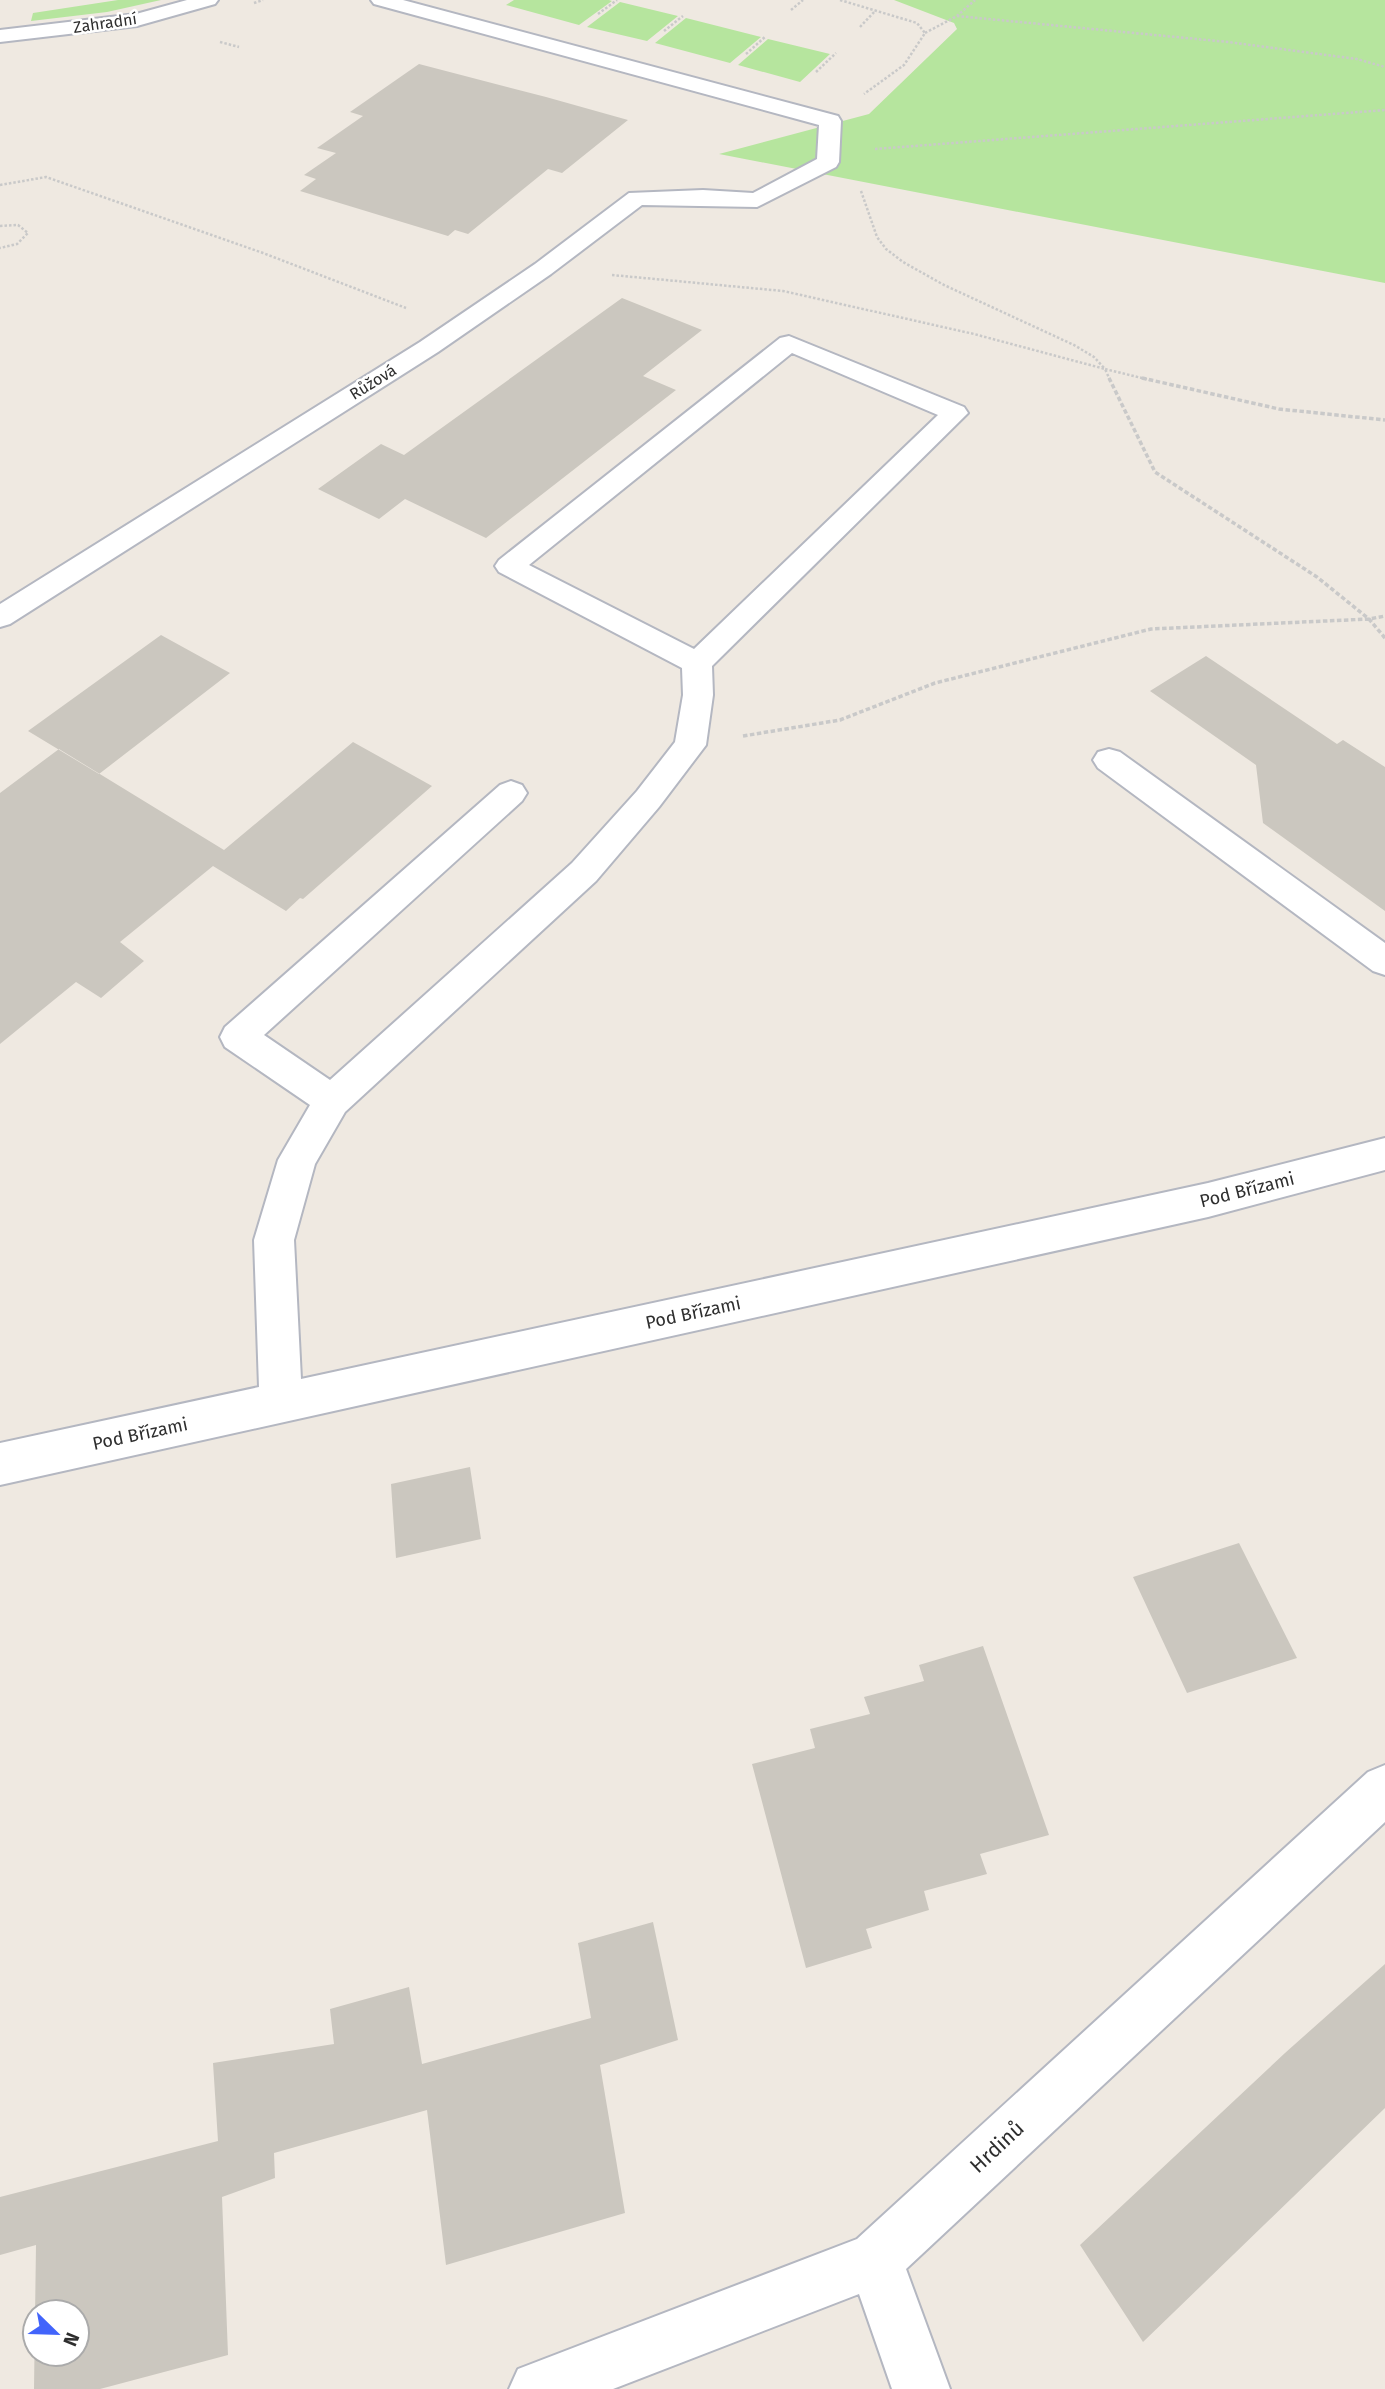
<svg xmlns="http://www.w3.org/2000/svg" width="1385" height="2389" font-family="'Fira Sans',sans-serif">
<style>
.green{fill:#b6e59e}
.building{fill:#cbc7bf;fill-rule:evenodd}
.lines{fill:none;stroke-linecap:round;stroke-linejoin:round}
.minor-casing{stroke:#b4b7c1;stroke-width:4}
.path-far1{stroke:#c9c9c9;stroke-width:2.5;stroke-dasharray:2.5 2;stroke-linecap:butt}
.path{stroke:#c9c9c9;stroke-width:3.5;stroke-dasharray:4.5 2.5;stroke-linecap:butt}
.minor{fill:#fff;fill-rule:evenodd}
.labels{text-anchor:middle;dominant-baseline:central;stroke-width:5;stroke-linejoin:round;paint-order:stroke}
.far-street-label{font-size:16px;fill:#2e2e2e;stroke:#fff}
.street-label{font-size:18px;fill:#2e2e2e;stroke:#fff}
.near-street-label{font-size:21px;fill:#2e2e2e;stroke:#fff}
</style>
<rect width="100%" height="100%" fill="#efe9e1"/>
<path class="green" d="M118,0H161L107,12L31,21L33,13Z
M514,0H609L612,1L579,25L506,5Z
M894,0H1385V283L719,154L869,114L957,29L954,23Z
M620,2L678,16L647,41L587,27Z
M686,18L761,37L730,63L655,43Z
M768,39L830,54L800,82L738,65Z"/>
<path class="building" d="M419,64L546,97L628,120L562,173L548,169L468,234L455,230L448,236L300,191L316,179L304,175L336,153L317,148L363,116L350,112Z
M622,298L702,330L643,376L676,390L486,538L405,499L379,519L318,489L381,444L404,455Z
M161,635L230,673L99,774L28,731Z
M1206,656L1337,744L1343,740L1385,767V911L1263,823L1256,765L1150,691Z
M353,742L432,786L303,899L300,898L286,911L213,866L120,942L144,961L101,998L76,982L0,1044V793L59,749L224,850Z
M470,1467L481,1539L396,1558L391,1484Z
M1239,1543L1297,1658L1187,1693L1133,1577Z
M983,1646L1049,1835L980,1854L987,1874L924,1891L929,1910L866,1929L872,1948L806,1968L752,1764L815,1748L810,1729L870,1714L864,1697L924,1681L919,1665Z
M653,1922L678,2040L600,2065L625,2213L446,2265L427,2110L274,2153L275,2178L222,2197L228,2355L100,2389H34L36,2245L0,2255V2197L218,2141L213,2063L334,2044L330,2009L409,1987L422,2064L591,2018L578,1943ZM35,2312H77V2354H35Z
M1385,1964V2108L1143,2342L1080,2245L1285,2053Z"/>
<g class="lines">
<g class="minor-casing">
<path id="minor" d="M187,0H218L215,4L137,26L0,42V30L136,14Z
M371,0H403L838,116L841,121L839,162L836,167L757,207L642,205L551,274L438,352L10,624L0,627V604L420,342L535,264L629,193L703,190L753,193L817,159L819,125L374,4Z
M789,336L964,407L968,413L712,666L713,695L706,745L659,807L596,881L345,1112L315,1164L294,1240L301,1379L1208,1183L1385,1138V1170L1208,1217L0,1485V1443L259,1387L254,1240L278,1160L310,1105L225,1047L220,1037L225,1027L500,785L511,781L522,785L527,793L522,801L264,1035L330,1080L572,863L637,791L675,742L683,695L682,668L499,572L495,566L499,560L780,338ZM792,353L938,415L694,649L529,565Z
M1109,749L1120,752L1385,943V975L1373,971L1098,768L1093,760L1098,752Z
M1385,1765V1822L906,2269L950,2389H892L859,2294L613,2389H509L518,2369L857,2239L1368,1772Z"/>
</g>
<path class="path-far1" d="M840,0L917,23L925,33L904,65L864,94
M254,3L263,0
M791,10L803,0
M598,14L617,0
M957,16L1228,42L1357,59L1385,67
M860,27L876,10
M664,31L683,16
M925,33L957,16L975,0
M220,42L239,47
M746,54L766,36
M816,72L836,53
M875,149L1385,110
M0,185L46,177L263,253L406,308
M861,191L877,237L886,249L903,262L944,285L1074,345L1094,357L1105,369L1150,380
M0,226L18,225L28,233L17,244L0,248
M612,275L783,291L974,334L1105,369L1110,380"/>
<path class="path" d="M1109,378L1155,472L1317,577L1369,619L1385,638
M1142,378L1279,409L1385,420
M743,736L840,720L935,683L1151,629L1369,619L1385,616"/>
<use href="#minor" class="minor"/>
</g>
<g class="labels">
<g class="far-street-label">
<text transform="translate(105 23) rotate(-8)">Zahradní</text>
<text transform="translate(373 382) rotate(-32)">Růžová</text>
</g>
<g class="street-label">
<text transform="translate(1247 1190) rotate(-14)">Pod Břízami</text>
<text transform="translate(693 1313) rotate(-12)">Pod Břízami</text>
<text transform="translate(140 1434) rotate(-12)">Pod Břízami</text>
</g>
<g class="near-street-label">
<text transform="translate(997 2147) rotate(-43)">Hrdinů</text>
</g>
</g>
<g transform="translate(56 2333) rotate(113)"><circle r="33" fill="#ffffff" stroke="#ababab" stroke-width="2"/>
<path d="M0-5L12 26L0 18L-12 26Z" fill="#4264fb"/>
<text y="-10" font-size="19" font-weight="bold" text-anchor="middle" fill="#2e2e2e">N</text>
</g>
</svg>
